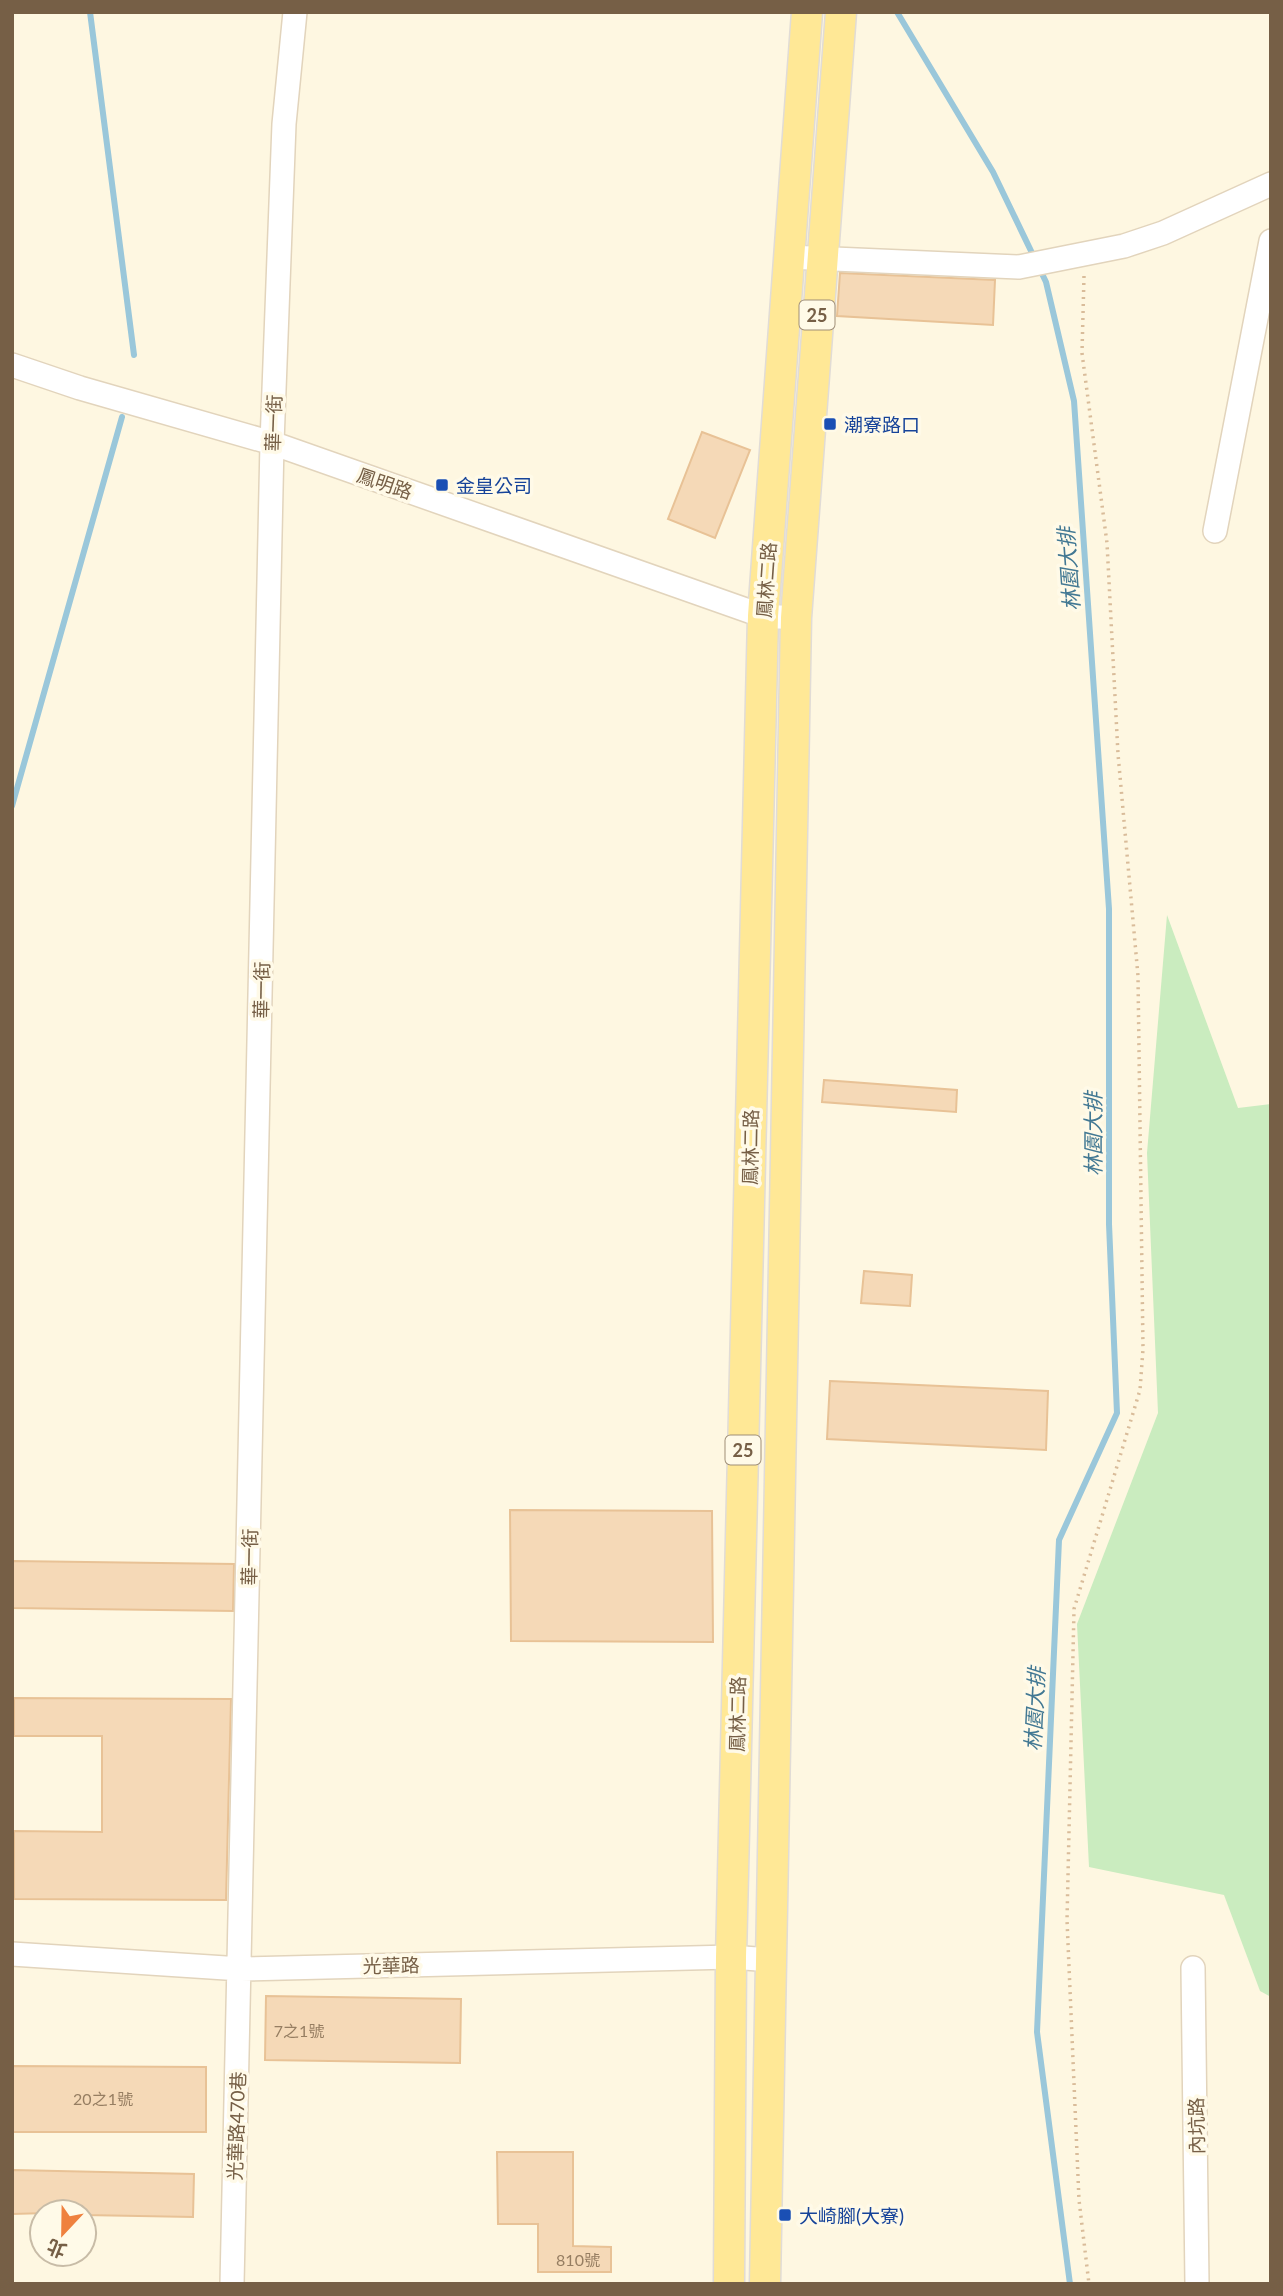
<svg xmlns="http://www.w3.org/2000/svg" width="1283" height="2296" font-family="Lato,'Noto Sans TC',sans-serif">
<style>
.green{fill:#caecbf}
.lines{fill:none;stroke-linecap:round;stroke-linejoin:round}
.stream{stroke:#9ac7da;stroke-width:6}
.building{fill:#f5d9b7;stroke:#e8c296;stroke-width:2}
.minor-casing{stroke:#e2d4bc;stroke-width:26}
.major-casing{stroke:#e1dcd6;stroke-width:33}
.path{stroke:#d9bc9a;stroke-width:3.5;stroke-dasharray:2 5;stroke-linecap:butt}
.minor{stroke:#fff;stroke-width:23}
.major{stroke:#ffe896;stroke-width:30}
.transit-dot{fill:#1a4fb4;stroke:#fffae8;stroke-width:2.5}
.labels{text-anchor:middle;dominant-baseline:central;stroke-width:7;stroke-linejoin:round;paint-order:stroke}
.number-label{font-size:16px;fill:#967e62}
.shield{fill:#fffae8;stroke:#9f8e77;stroke-width:2}
.shield-label{font-size:18px;font-weight:bold;fill:#765f46}
.street-label{font-size:19px;fill:#765f46;stroke:#fffae8}
.transit-label{font-size:19px;fill:#164399;stroke:#fffae8;text-anchor:start}
.water-label{font-size:21px;font-style:italic;fill:#427893;stroke:#fffae8}
</style>
<rect width="100%" height="100%" fill="#fef7e1"/>
<path class="green" d="M1167,915L1238,1108L1271,1104V1997L1260,1991L1224,1895L1089,1867L1077,1624L1158,1413L1147,1153Z"/>
<g class="lines">
<path class="stream" d="M90,12L134,355
M897,12L993,172L1046,282L1074,401L1109,909V1224L1117,1413L1059,1540L1037,2032L1070,2284
M12,806L122,417"/>
</g>
<path class="building" d="M840,273L995,280L993,325L837,316Z
M702,432L750,450L715,538L668,519Z
M824,1080L957,1090L956,1112L822,1102Z
M864,1271L912,1275L910,1306L861,1303Z
M830,1381L1048,1391L1046,1450L827,1439Z
M510,1510L712,1511L713,1642L511,1641Z
M12,1561L234,1564L233,1611L12,1608Z
M14,1698L231,1699L226,1900L14,1899V1831L102,1832V1736H14Z
M266,1996L461,1999L460,2063L265,2060Z
M12,2066L206,2067V2132H12Z
M497,2152H573V2246L611,2247V2272H538V2224H498Z
M12,2170L194,2174L193,2217L84,2215V2212L12,2214Z"/>
<g class="lines">
<g class="minor-casing">
<path id="minor" d="M788,257L1019,267L1124,246L1163,233L1271,184
M12,365L80,388L272,443L763,616L796,618
M1215,531L1271,241
M12,1954L241,1969L731,1957L770,1960
M1193,1968L1197,2284
M232,2284L272,443L284,124L295,12"/>
</g>
<g class="major-casing">
<path id="major" d="M729,2284L731,1957L763,616L807,12
M765,2284L796,618L841,12"/>
</g>
<path class="path" d="M1084,276L1082,353L1107,543L1118,754L1138,976L1143,1349L1140,1390L1074,1609L1067,1920L1079,2200L1089,2284"/>
<use href="#minor" class="minor"/>
<use href="#major" class="major"/>
</g>
<g class="transit-dot">
<rect x="823" y="417" width="14" height="14" rx="3.5"/>
<rect x="435" y="478" width="14" height="14" rx="3.5"/>
<rect x="778" y="2208" width="14" height="14" rx="3.5"/>
</g>
<g class="labels">
<g class="number-label">
<text x="299" y="2030">7之1號</text>
<text x="103" y="2098">20之1號</text>
<text x="578" y="2259">810號</text>
</g>
<g class="shield">
<rect x="799.5" y="300.5" width="35" height="29" rx="5"/>
<rect x="725.5" y="1435.5" width="35" height="29" rx="5"/>
</g>
<g class="shield-label">
<text x="817" y="315">25</text>
<text x="743" y="1450">25</text>
</g>
<g class="street-label">
<text transform="translate(273 423) rotate(-88)">華一街</text>
<text transform="translate(385 483) rotate(19)">鳳明路</text>
<text transform="translate(766 580) rotate(-86)">鳳林二路</text>
<text transform="translate(261 990) rotate(-89)">華一街</text>
<text transform="translate(750 1147) rotate(-89)">鳳林二路</text>
<text transform="translate(249 1557) rotate(-89)">華一街</text>
<text transform="translate(737 1714) rotate(-89)">鳳林二路</text>
<text transform="translate(391 1965) rotate(-1)">光華路</text>
<text transform="translate(236 2126) rotate(-88)">光華路470巷</text>
<text transform="translate(1196 2126) rotate(-91)">內坑路</text>
</g>
<g class="transit-label">
<text x="844" y="424">潮寮路口</text>
<text x="456" y="485">金皇公司</text>
<text x="799" y="2215">大崎腳(大寮)</text>
</g>
<g class="water-label">
<text transform="translate(1068 569) rotate(-94)">林園大排</text>
<text transform="translate(1092 1134) rotate(-90)">林園大排</text>
<text transform="translate(1034 1709) rotate(-87)">林園大排</text>
</g>
</g>
<rect width="1283" height="2296" fill="none" stroke="#765f46" stroke-width="28"/>
<g transform="translate(63 2233) rotate(202)"><circle r="33" fill="#fffae8" stroke="#c8bca7" stroke-width="2"/>
<path d="M0-5L12 26L0 18L-12 26Z" fill="#ef813e"/>
<text y="-10" font-size="19" font-weight="bold" text-anchor="middle" fill="#765f46">北</text>
</g>
</svg>
